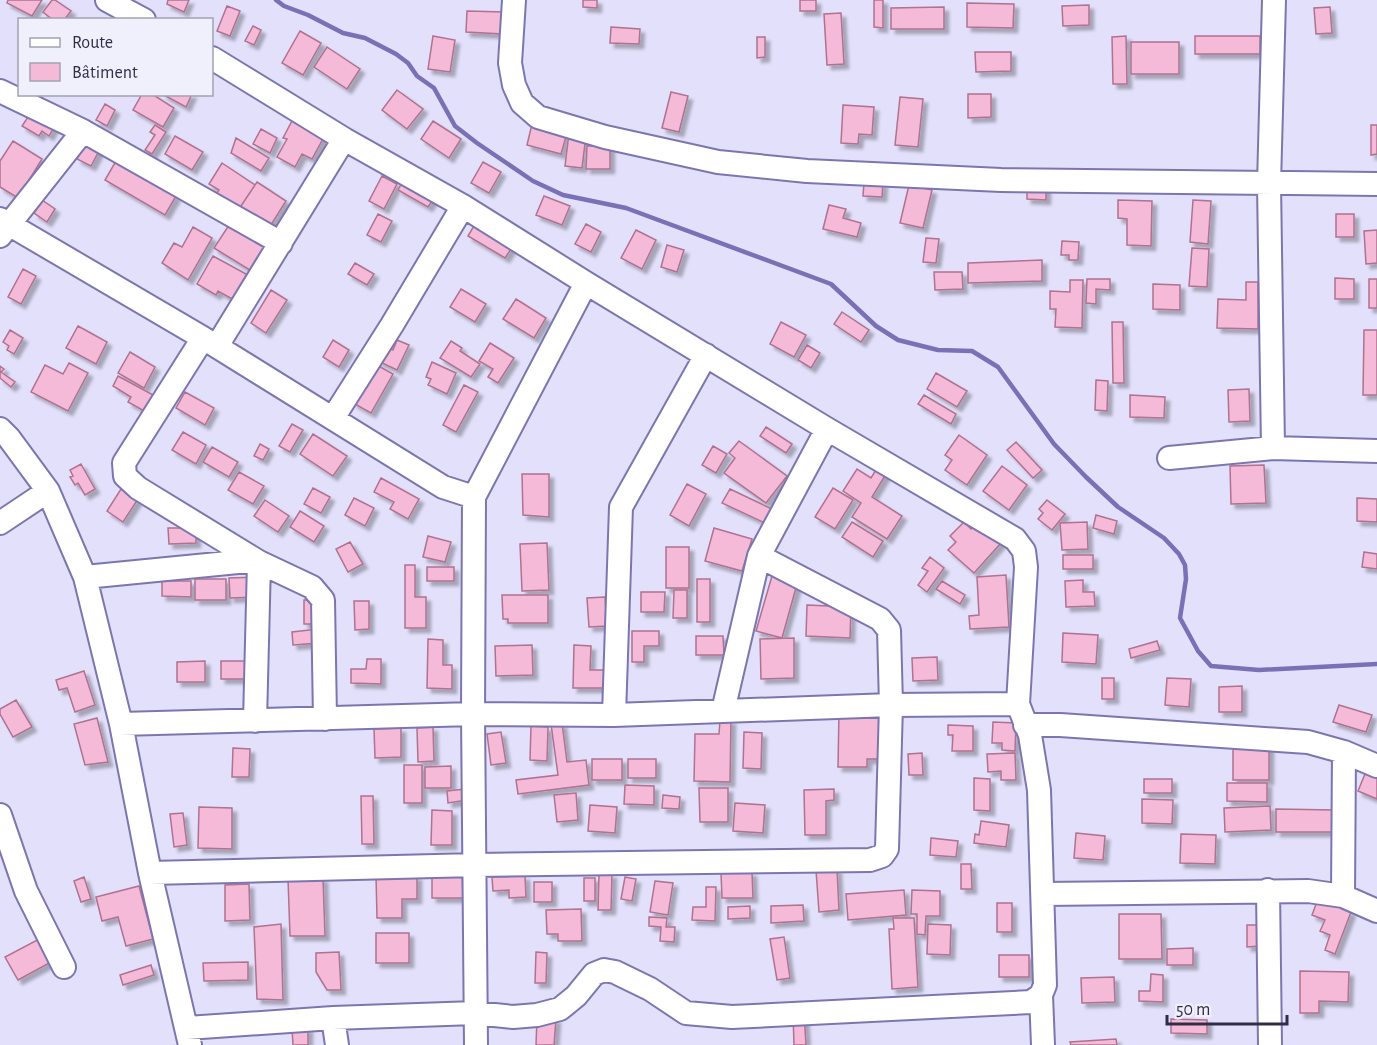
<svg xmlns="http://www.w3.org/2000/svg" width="1377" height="1045" font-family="'Alegreya Sans',sans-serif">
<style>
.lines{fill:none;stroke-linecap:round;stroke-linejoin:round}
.stream{stroke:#7970b6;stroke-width:4.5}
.building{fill:#f5bad7;stroke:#af7291;stroke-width:1.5;filter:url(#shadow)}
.minor-casing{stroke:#7c76af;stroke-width:26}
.minor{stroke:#fff;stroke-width:22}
</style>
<defs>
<filter id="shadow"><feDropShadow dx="4.5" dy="4.5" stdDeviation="1.5" flood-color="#0004"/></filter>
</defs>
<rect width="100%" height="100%" fill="#e2e0fa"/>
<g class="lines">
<path class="stream" d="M276,0L284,6L308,15L343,33L365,38L396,54L408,63L417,76L434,88L455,126L477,143L533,181L563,195L626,208L831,284L876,326L898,340L938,350L972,351L998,367L1054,444L1086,477L1118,507L1164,538L1179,554L1185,565L1186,579L1180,618L1198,651L1211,666L1259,670L1377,664"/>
</g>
<path class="building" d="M8,0H42L32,16L7,3Z
M52,0H55L71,11L64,20H53L43,12Z
M168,0H189L184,12L167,4Z
M583,0H597V8L583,7Z
M800,0H816V11H800Z
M874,0H883V28L874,27Z
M967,3L1014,4L1013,28L967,27Z
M1089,5V25L1063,26L1062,6Z
M227,6L240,11L230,36L217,31Z
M944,7V29H891V8Z
M1330,7L1332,33L1316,34L1314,8Z
M467,11L504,12L503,34L466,32Z
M841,13L844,64L827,65L824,14Z
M253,26L261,30L254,45L245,41Z
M611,27L640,29L639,44L610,43Z
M300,31L321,43L303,75L282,63Z
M433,36L455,40L450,72L428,69Z
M1126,36L1127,84H1113L1112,37Z
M1195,36H1260V54H1195Z
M757,37H765V57L757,58Z
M1131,42H1179V74H1131Z
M327,47L360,69L347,89L314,67Z
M975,52H1011V71L976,72Z
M397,90L423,109L407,129L382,110Z
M671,92L688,96L679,132L662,128Z
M142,94H152L174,108L163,127L133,110Z
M162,94H192L186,107Z
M968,94H991V117L968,118Z
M900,97L923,99L918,147L895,145Z
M105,104L115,110L107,126L96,120Z
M843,105L874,107L872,135L859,134L858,144L841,143Z
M32,111L55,125L49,136L42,131L39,136L22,126Z
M293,119L325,135L312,159L302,154L295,167L277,157L287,139L283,138Z
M433,121L461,139L449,158L421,139Z
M532,124L567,133L561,154L527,145Z
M155,125L166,132L152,154L145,150L155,135L150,132Z
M1371,125H1377V154L1371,155Z
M261,129L277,138L270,153L253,144Z
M569,133L586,135L582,168L565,166Z
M175,136L203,152L192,170L165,154Z
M236,138L269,158L261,171L231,153Z
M13,141L42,159L18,198L0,187V161Z
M86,141L100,149L91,166L77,159Z
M587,146H610V169H586Z
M116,161L176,196L165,215L105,180Z
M483,162L501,172L489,193L471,183Z
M222,163L255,185L239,209L216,194L219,190L209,184Z
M382,176L397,184L384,209L369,201Z
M403,181L434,198L428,207L398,190Z
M257,182L286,201L269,228L239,209Z
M864,182L883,183L882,197L863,196Z
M909,185L932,190L923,228L900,223Z
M1027,185L1046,186V200L1027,199Z
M544,196L570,206L562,225L536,215Z
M42,200L55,209L47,222L34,213Z
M1118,200L1152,201L1151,246L1127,245V219L1118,218Z
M1193,200L1211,201L1208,244L1190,242Z
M829,205L846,209L843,218L861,223L857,237L823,229Z
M378,214L392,221L381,242L367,235Z
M1336,214H1354V237H1336Z
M231,222L270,247L253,272L214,248Z
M475,224L513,246L505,258L468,236Z
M586,224L601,232L591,252L575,244Z
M193,227L212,238L188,280L162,263L174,243L182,247Z
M636,230L656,240L642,269L621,258Z
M1377,230V263L1366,264L1364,231Z
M926,238L939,239L936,263L923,262Z
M1062,241L1079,242L1078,260H1069V255H1061Z
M667,245L684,250L677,272L661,267Z
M1192,248L1209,249L1207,287L1189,286Z
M213,256L248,275L234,300L218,291L216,295L197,284Z
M1042,260V281L968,283V263Z
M355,263L374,274L367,285L348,274Z
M23,269L36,276L21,304L8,297Z
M934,272H962L963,289L935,290Z
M1335,278L1354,279V299H1335Z
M1087,279H1110V290L1096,289V304L1086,303Z
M1369,279H1377V308H1369Z
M1070,280H1083L1082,328L1055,327L1056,309H1050V291L1070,292Z
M1246,282H1258V329L1217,328L1218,299L1246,300Z
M1153,284L1180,285V310L1153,309Z
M461,289L486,304L475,322L450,307Z
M271,290L287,300L266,333L251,323Z
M516,299L546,318L534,338L503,319Z
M842,312L869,330L861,342L834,324Z
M781,322L806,335L794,357L770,344Z
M1112,322H1123L1124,383H1113Z
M78,326L107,342L96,364L66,348Z
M10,330L23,338L14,354L7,350L9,346L3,342Z
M1364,330H1377V395H1363Z
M333,340L349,350L339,367L323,357Z
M397,340L409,345L397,370L378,361L385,346L393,350Z
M451,341L462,348L460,351L480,364L471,377L440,358Z
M490,343L514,358L498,383L488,377L493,369L479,361Z
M807,345L820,353L811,368L798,360Z
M130,352L155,367L144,388L118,373Z
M432,362L456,373L447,394L428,385L431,379L426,377Z
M69,363L88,373L68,411L31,392L45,365L63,374Z
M375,364L393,374L371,413L353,403Z
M0,366L4,369L1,372L15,382L11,387L0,378Z
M936,373L967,391L957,407L927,389Z
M118,376L155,396L146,412L128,402L131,397L113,386Z
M1096,380L1108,381L1107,411L1095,410Z
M464,385L478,392L456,432L443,425Z
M1249,389L1250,421L1229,422L1228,390Z
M185,392L214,408L205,425L176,408Z
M924,395L956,414L951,424L918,404Z
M1130,395L1165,397L1164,418L1130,417Z
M292,424L303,430L290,452L279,446Z
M766,427L792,444L786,453L760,436Z
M183,432L206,445L196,464L172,450Z
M313,434L347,456L333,476L300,454Z
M959,435L987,455L967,485L945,470L952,460L945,455Z
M739,441L787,476L766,503L724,473L735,458L729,453Z
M1016,442L1042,470L1033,478L1007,450Z
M260,444L269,449L263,460L254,456Z
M713,446L727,454L716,473L702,465Z
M212,447L238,462L229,477L203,462Z
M81,464L95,489L85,495L78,483L75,485L70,477L73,476L70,470Z
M1264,465L1266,503L1231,504L1230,466Z
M1002,466L1027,485L1009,510L983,491Z
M877,468L886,474L872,497L902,516L887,539L852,517L861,503L843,491L857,469L871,478Z
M239,472L264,486L253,504L228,490Z
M522,474H549V517L523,515Z
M381,478L419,499L408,519L390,509L394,502L374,492Z
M687,484L706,494L689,526L670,515Z
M313,488L330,497L321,513L304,504Z
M833,488L853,500L835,529L815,517Z
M121,489L138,499L123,522L107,511Z
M730,489L774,510L767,524L722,503Z
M354,498L374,508L365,526L345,515Z
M1357,498L1377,499V522L1357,521Z
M265,500L289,516L278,532L254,516Z
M1047,500L1065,514L1052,530L1038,519L1043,513L1039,509Z
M300,511L324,526L314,542L290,527Z
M1096,515L1117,521L1114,534L1093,528Z
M852,522L883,541L873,557L842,537Z
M964,522L971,529L978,522L1001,543L974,573L948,550L956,542L950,536Z
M1087,522L1088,549L1062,550L1060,523Z
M168,528H196V543L169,544Z
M714,528L752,539L742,571L705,561Z
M428,536L451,542L445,562L423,557Z
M350,542L363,564L348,572L336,549Z
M547,543L549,590L522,591L520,544Z
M666,547H689V588H666Z
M1364,552L1377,554V569L1362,567Z
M1063,555H1093V569H1063Z
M930,557L944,568L927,592L918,585L928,571L922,568Z
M405,565H415V597H426V628H405Z
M427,567H454V581H427Z
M1006,575L1009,627L970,629L969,616L979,615L977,577Z
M772,576L797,584L782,638L756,631Z
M257,577L258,597L230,598L229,578Z
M195,579H226V600H195Z
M697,579H710V622H697Z
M1083,580V592H1094L1095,606L1066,607L1065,581Z
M162,581H191V597L162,596Z
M942,581L965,595L960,604L936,589Z
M674,590H687V618H673Z
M641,592H665L664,612H641Z
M502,595H548V623H508V619H503Z
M605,597L607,626L589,627L587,598Z
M304,600H318L317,624H304Z
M354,601H369V629L355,630Z
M807,605L851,607L850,638L806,636Z
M318,629L319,643L293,645L292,632Z
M632,631H659V646H644V662H632Z
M1063,633L1098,635L1096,664L1062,662Z
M696,636H723L724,655H696Z
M794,638V678L761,679L760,639Z
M428,639L443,640V665H452V689L427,688Z
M1157,641L1160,650L1131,658L1129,649Z
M532,645L533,675L496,676L495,646Z
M574,645L591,646L590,670H610L609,688H573Z
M937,657L938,680L913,681L912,658Z
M367,659H381V684L351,683V669H366Z
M205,661V682H177V662Z
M221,661H248V679H221Z
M84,671L95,705L75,712L67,688L59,690L56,680Z
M1102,678H1114V699H1102Z
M1167,678L1191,679L1189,707L1165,705Z
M1242,686V712H1219V687Z
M16,700L32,727L13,737L0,714V709Z
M1339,705L1372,715L1366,732L1333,722Z
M839,711H882L881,759H867V767H838Z
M97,718L108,762L85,765L74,724Z
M720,720H731L730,782L694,781L695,734H719Z
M993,722L1016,723L1015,751L1002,750V743H992Z
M562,723L567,762L586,760L589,785L518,794L516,780L558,775L551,724Z
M948,725L973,726V751H952L953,735H948Z
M531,726L548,727L547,761L530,760Z
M433,727L434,761L418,762L417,728Z
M401,728V757L375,758L374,729Z
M501,732L506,763L491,765L487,734Z
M744,732L762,733L761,769L743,768Z
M1233,746H1269V780H1233Z
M233,748L250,749L249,777H232Z
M922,753L923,775H909L908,754Z
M1015,753L1016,780H1001V771L988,772L987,754Z
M592,759H622V780H592Z
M628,759H656V778H628Z
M404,765H422V803H404Z
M451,766V788H425V767Z
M1367,769L1377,773V799L1358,791Z
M974,778L990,779V811L974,810Z
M1144,779H1172V793H1144Z
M1227,783H1267V802L1227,801Z
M625,785L654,786V805L624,804Z
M699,788H728V822H700Z
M465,789L467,800L448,803L447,791Z
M834,789V800L826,801V835H805L804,790Z
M576,793L578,820L557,822L554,795Z
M663,795L680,797L679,809L662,808Z
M361,796H373L374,844H362Z
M1142,799L1173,800L1172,824L1142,823Z
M735,803L765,805L763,833L733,831Z
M590,805L617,807L615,833L588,831Z
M1270,806L1271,830L1225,832L1224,808Z
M199,807L232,808V849L198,848Z
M1276,809L1335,810V832H1276Z
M432,810L452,811V845H431Z
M183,813L187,845L174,847L170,814Z
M981,821L1009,825L1006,847L974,843L975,834L979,835Z
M1076,833L1105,836L1103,860L1074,858Z
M1181,834L1216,835L1215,864L1180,863Z
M931,838L958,841L956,857L930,855Z
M961,864H971L972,889H961Z
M462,868L463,898H432V869Z
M837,869L839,910L819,912L816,870Z
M752,872L753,898H722L721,873Z
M599,874H612L611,910H598Z
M376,876H417V899H402V918H377Z
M525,876L526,897L509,898V890L493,891L492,877Z
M84,877L91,899L81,902L74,881Z
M625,877L636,879L632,901L621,899Z
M323,878L325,936H290L288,879Z
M584,878H595V901H584Z
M655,881L673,883L668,915L650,912Z
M534,882H552V902H534Z
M249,884L250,920L225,921V885Z
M139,886L153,939L126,946L118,917L102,921L96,897Z
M706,887H716L715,921L692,920L693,907H706Z
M904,890L906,915L848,920L846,894Z
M912,890L940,891V916H926L925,935L917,934V914H911Z
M1318,899L1351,912L1335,954L1325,950L1330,935L1320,931L1325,920L1312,915Z
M997,903H1012V932H997Z
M803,905L804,921L771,923V906Z
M750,906V918L728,919V907Z
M581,909L582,941H558V934H547L546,910Z
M1119,914H1161L1162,959H1119Z
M649,917L667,918L666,927H675L674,942L660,941L661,927L649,926Z
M893,918H914L918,987L892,989L889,929H894Z
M281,924L283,1000L257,999L254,927Z
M928,924L951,925L950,955L927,954Z
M1247,925H1260V946L1247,947Z
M376,933H409V963H376Z
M784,937L790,978L777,980L770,939Z
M41,938L53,961L18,980L5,957Z
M1193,948V965H1167V949Z
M339,952L341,990H327L316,972V953Z
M536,952L547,953L546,983H535Z
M999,955H1029V977H999Z
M248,962V980L204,981L203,963Z
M151,965L154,975L123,985L120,975Z
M1300,971L1349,972L1348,1002L1319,1001V1013H1300Z
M1151,974L1163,975V1002L1139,1001V991H1150Z
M1114,977L1115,1002L1082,1003L1081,978Z
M804,1013L806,1045H794L793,1014Z
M537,1018L556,1019L554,1045H536Z
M1171,1019L1207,1020V1034L1171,1033Z
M308,1028V1045H293L292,1029Z
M1116,1039L1117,1045H1071L1070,1042Z"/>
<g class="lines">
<g class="minor-casing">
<path id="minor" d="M107,0L144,20
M514,0L510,63L514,85L522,103L538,117L605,137L718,162L807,171L1001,180L1377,184
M212,58L344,139L463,206L586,283L827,429L1015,539L1024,551L1026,567L1018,704L1030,735L1039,790L1045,985L1041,995L1043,1045
M0,91L83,131
M0,219L203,338L443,487L474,497L473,714L476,1045
M0,236L83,131L281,243
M203,338L124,463L125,476L138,488L259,562L312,587L323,600L325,719
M217,346L344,139
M333,418L392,325L463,206
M0,429L9,438L48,491L85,577L121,724L150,873L190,1045
M1273,448L1269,184L1274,0
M1169,458L1273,448L1377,451
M474,497L586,283
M0,523L48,491
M85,577L238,562H259L255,721
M723,711L759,556L827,429
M614,715L621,507L706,355
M121,724L473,714L614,715L891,705L1018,704
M1025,725H1060L1308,742L1344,752L1377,766
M0,815L26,891L64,967
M150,873L476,865L870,860L882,856L887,849L891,705L889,630L880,619L759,556
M1268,890L1270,1045
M1043,894L1308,891L1343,896L1377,911
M1343,896L1344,752
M333,1018L337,1045
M187,1028L333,1018L475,1013L513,1017L537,1015L560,1009L576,996L594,974L604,970L615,972L650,989L686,1013L732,1017L1031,1002L1041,995"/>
</g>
<use href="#minor" class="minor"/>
</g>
<rect x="18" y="18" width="195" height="78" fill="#f0effc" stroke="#a3a2b3" stroke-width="1.5"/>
<rect x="30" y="38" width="30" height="9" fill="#ffffff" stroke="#a3a2b3" stroke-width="1.5"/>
<text x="72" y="48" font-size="18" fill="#302e46">Route</text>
<rect x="30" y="63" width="30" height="18" fill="#f5bad7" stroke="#a3a2b3" stroke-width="1.5"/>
<text x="72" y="78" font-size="18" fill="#302e46">Bâtiment</text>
<path d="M1167 1015v9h120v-9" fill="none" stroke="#302e46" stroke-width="3"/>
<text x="1176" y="1015" font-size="18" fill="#302e46" stroke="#f0effc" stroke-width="4.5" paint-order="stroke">50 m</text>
</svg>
